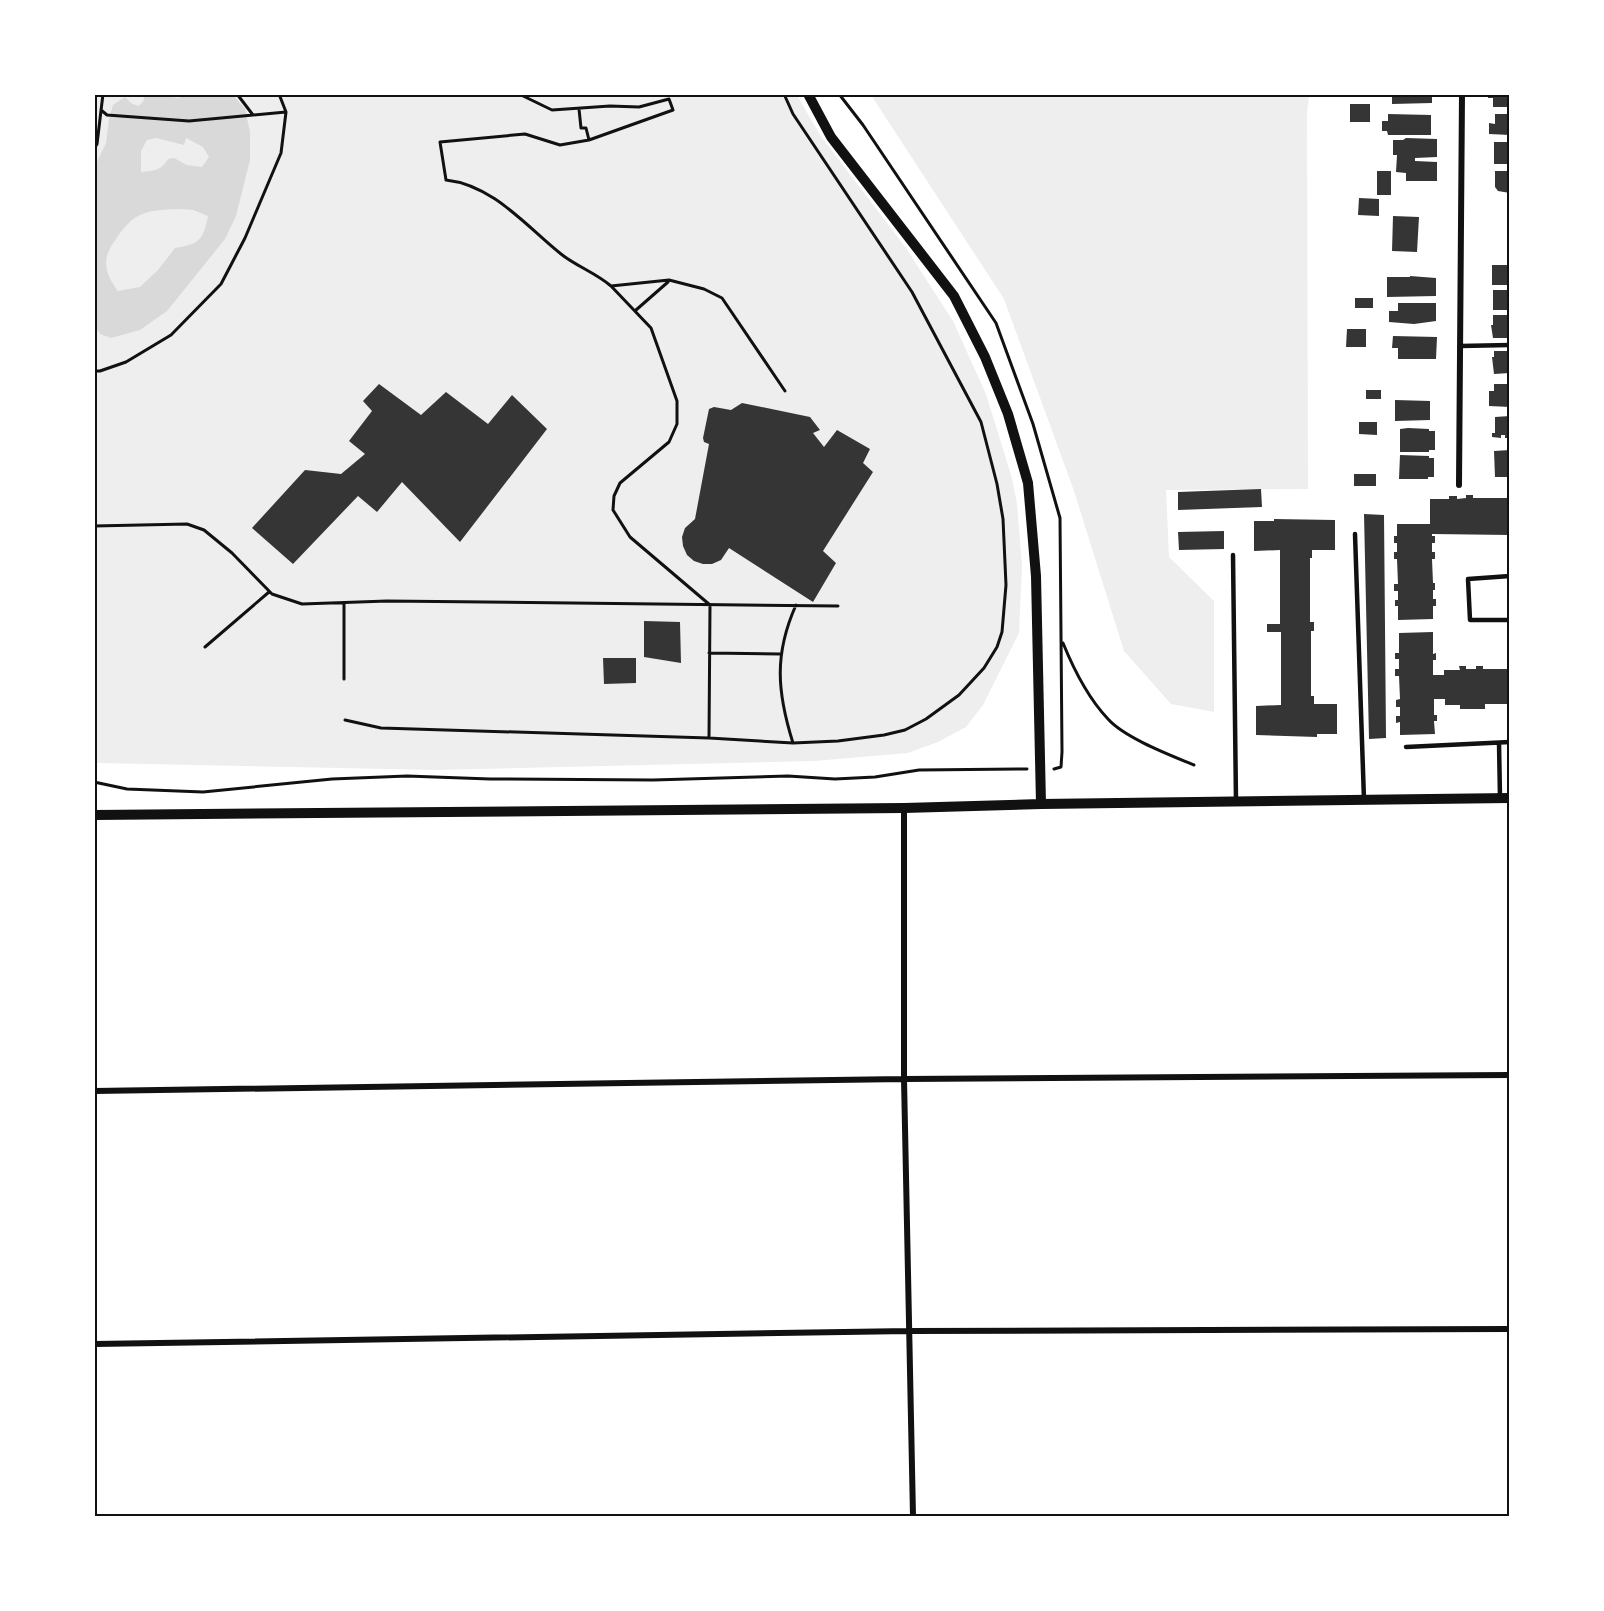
<svg xmlns="http://www.w3.org/2000/svg" width="1604" height="1611" font-family="Merriweather,serif">
<style>
.green{fill:#eee}
.water{fill:#d9d9d9;fill-rule:evenodd}
.building{fill:#353535}
.lines{fill:none;stroke-linecap:round;stroke-linejoin:round}
.path{stroke:#111;stroke-width:3}
.service{stroke:#111;stroke-width:4.5}
.minor{stroke:#111;stroke-width:6}
.tertiary{stroke:#111;stroke-width:10}
.neatline{fill:none;stroke:#111;stroke-width:2}
</style>
<rect width="100%" height="100%" fill="#fff"/>
<path class="green" d="M95,95H797L820,135L906,248L953,321L986,394L1012,478L1017,504L1022,566L1019,633L983,705L966,727L938,742L908,753L814,761L437,770L95,763Z
M871,95H1309L1307,113L1308,489L1166,490L1169,557L1214,601V712L1171,704L1124,651L1074,491L1004,299Z"/>
<path class="water" d="M145,95H160L178,98L187,95H233L245,109L250,132V160L236,216L225,239L167,311L140,330L111,338L100,334L95,327L94,168L106,143L109,119L113,105L125,97L131,103L138,106L143,102ZM156,138L184,145L186,138L203,147L209,157L202,167L187,165L174,158L168,159C161,170 155,171 141,172V151L147,140ZM180,209L193,210L208,216C203,240 200,244 175,248L158,270L140,287L118,291C114,285 108,277 107,270C104,257 109,249 116,239C134,211 148,210 180,209Z"/>
<path class="building" d="M1392,94H1432V103L1392,104Z
M1488,94H1510V107H1493V98H1488Z
M1350,104H1370V122H1350Z
M1388,114L1431,115V135H1388L1387,131H1382V121H1388Z
M1495,114H1510V135L1489,134V123L1495,124Z
M1406,138L1437,139V157L1415,158V161L1437,162V181H1406V173L1396,172L1397,155H1393V140H1403Z
M1494,142H1510V164H1494Z
M1377,171H1391V195H1377Z
M1495,171H1510V193L1498,191L1495,187Z
M1359,198L1379,199V216L1358,215Z
M1393,216L1419,217L1417,252L1392,251Z
M1492,265H1510V285H1492Z
M1410,276L1436,278V296L1387,297V277H1410Z
M1493,290H1510V310H1493Z
M1355,298H1373V308H1355Z
M1398,303H1436V321L1414,324L1389,322V311H1398Z
M1493,315H1510V338H1493L1491,325H1493Z
M1347,329H1366V347H1346Z
M1393,336L1437,337L1436,359H1398V348H1392Z
M1494,351H1510V373L1494,374L1492,357H1494Z
M379,384L421,415L446,392L488,424L512,395L547,429L460,542L402,482L377,512L358,496L293,564L252,528L305,470L341,474L365,454L349,441L372,411L363,401Z
M1494,384H1510V407L1489,406V391H1494Z
M1366,390H1381V399H1366Z
M1395,400L1430,401V420L1395,421Z
M742,403L810,417L820,430L813,433L824,447L837,430L870,449L863,463L873,472L823,551L836,563L813,602L729,548L721,560L712,564H703L694,561L687,555L683,546L682,537L685,528L695,519L709,444L704,442L703,438L709,409L714,407L731,410Z
M1510,416L1509,438H1505V435H1501V438L1492,437V433H1495V417Z
M1359,422H1377V435L1359,434Z
M1408,428L1429,429V431H1435V450H1429V452H1400V429Z
M1510,450V477H1495L1494,451Z
M1400,455L1429,456V458H1434V477H1428V479H1399Z
M1354,474H1376V486H1354Z
M1261,489L1262,507L1178,510V492Z
M1466,495H1473V498H1510V535L1432,534V536H1435V543H1432V552H1435V559H1432L1433,583H1435V590H1433V599H1436V606H1433V619L1398,620V606H1395V600H1398V591H1394V584H1398L1397,559H1394V552H1397V543H1394V536H1397V524H1430V499H1449V496H1457V499L1466,498Z
M1364,514L1384,515L1386,738L1369,739Z
M1274,519L1335,520V550H1312V558H1310V622H1314V631H1311V696H1314V704H1337V734H1317V737L1256,735V706L1281,705V632H1267V624H1280V550L1254,551V521H1274Z
M1224,531V549L1179,550L1178,532Z
M644,621L680,622L681,663L644,657Z
M1433,632V654L1436,653V660H1433V675H1444V670H1460L1459,666H1466V669H1476V666H1483V669H1510V704H1485V709H1460V705H1445V699H1434V715H1437V721H1434L1435,734L1400,735V722L1396,723V716H1400V707H1396V700L1400,699L1399,676H1395V669H1399V659H1395V653H1399V633Z
M603,658H636V683L604,684Z"/>
<g class="lines">
<path class="path" d="M237,94L253,115
M519,94L552,110L610,106L639,107L669,99L673,110L589,140L560,145L525,134L440,142L446,180C493,185 526,226 561,254C576,266 596,273 611,286L669,280L704,289L722,298L785,391
M839,94L863,125L996,323L1033,424L1060,518L1062,752L1061,767L1054,769
M579,109L581,128H586L589,140
M101,110L107,115L189,121L286,112
M94,149L97,144L103,94
M611,286L651,328L677,401V424L669,442L620,483L614,496L613,510L630,537L710,605L709,738
M636,310L668,282
M94,371H100L126,362L171,335L221,284L245,238L281,153L286,112L279,94
M94,526L187,524L204,530L232,553L272,594L302,604L387,601L838,606
M1063,643C1074,670 1088,698 1108,719C1125,738 1170,755 1194,765
M205,647L269,592
M709,653L780,654
M344,679V603
M345,720L381,728L709,738L793,743L838,741L884,735L905,730L926,719L959,695L984,668L997,647L1002,632L1006,585L1003,519L997,484L981,422L912,292L793,114L784,94
M793,743C777,692 774,654 796,605
M94,782L127,789L203,792L332,779L407,776L490,779L653,780L788,776L835,779L875,777L919,770L1027,769"/>
<path class="service" d="M1460,346L1510,345
M1355,534L1364,800
M1233,555L1236,802
M1510,576L1468,579L1470,620H1510
M1499,743L1500,798
M1406,747L1510,742"/>
<path class="minor" d="M1459,485L1462,94
M904,808V1079L913,1516
M94,1091L904,1079L1510,1075
M94,1344L909,1331L1510,1329"/>
<path class="tertiary" d="M808,94L831,137L954,296L985,357L1008,414L1028,483L1036,576L1041,804
M94,815L904,808L1041,804L1510,798"/>
</g>
<rect width="1604" height="1611" fill="none" stroke="#ffffff" stroke-width="192"/>
<rect x="96" y="96" width="1412" height="1419" class="neatline"/>
</svg>
